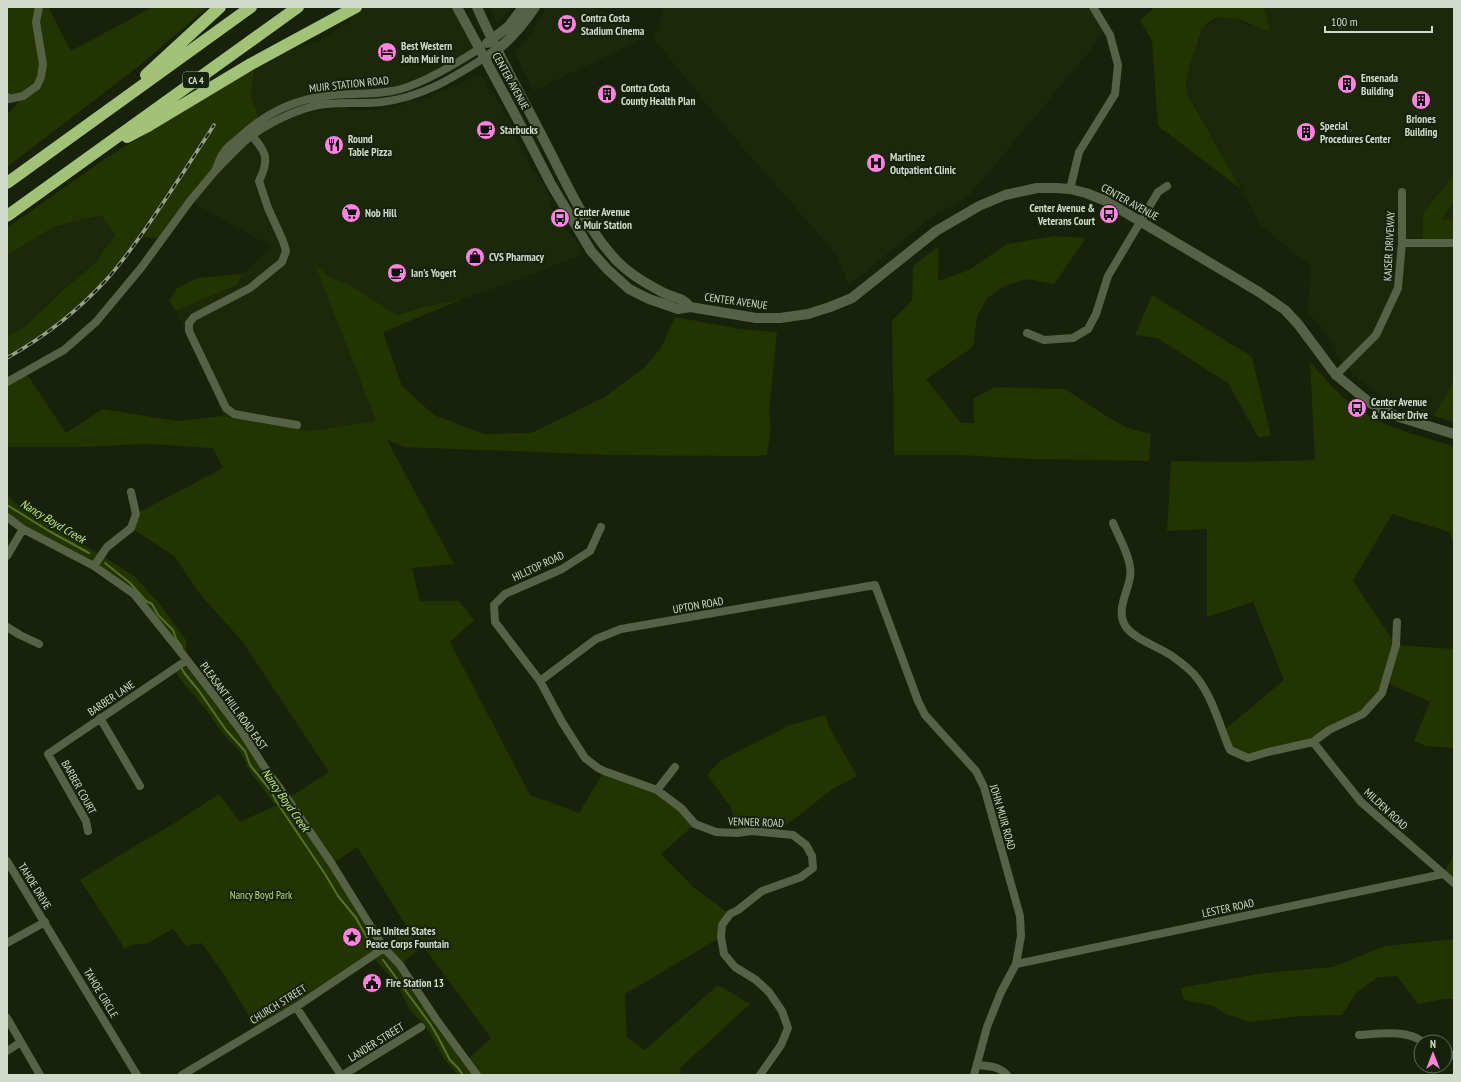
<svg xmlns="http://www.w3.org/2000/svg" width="1461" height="1082" font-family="'PT Sans Narrow',sans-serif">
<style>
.built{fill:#1c280a}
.green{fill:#223400;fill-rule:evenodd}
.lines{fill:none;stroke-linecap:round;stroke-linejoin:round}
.stream{stroke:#557128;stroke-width:2}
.minor{stroke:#556245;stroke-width:8}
.tertiary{stroke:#556245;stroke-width:10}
.motorway{stroke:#a2c277;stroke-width:12}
.rail-casing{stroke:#97a08e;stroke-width:3.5}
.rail{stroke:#18220b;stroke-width:2;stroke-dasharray:6;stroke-linecap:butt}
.labels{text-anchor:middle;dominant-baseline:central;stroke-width:4;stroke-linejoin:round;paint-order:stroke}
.shield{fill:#18220b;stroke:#9aa391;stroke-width:1}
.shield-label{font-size:10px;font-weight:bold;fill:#d2dacb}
.poi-label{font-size:11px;font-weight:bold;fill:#d2dacb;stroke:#18220b;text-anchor:start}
.street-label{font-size:11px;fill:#d2dacb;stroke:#18220b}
.park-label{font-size:11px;fill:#b1db78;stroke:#18220b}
.water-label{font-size:12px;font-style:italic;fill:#bee985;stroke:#18220b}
</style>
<rect width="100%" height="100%" fill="#18220b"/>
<path class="built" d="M356,7H457L479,49L413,85L310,98L259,120L251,95L254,69L284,53L319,40L348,24Z
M489,7H513L498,22L496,21Z
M546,7H593L644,32L642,39L534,91L514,52L529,38Z
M664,7H1093L1103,24L1101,37L971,194L944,211L938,213L913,232L857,279L848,284L836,254L733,136L653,38Z
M1264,7H1454V174L1423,213V243H1454V380L1434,416L1402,406L1377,393L1354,375L1337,355L1335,347L1320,325L1307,312L1311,266L1262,227L1187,92L1186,87L1188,72L1201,32L1205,26L1218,19L1230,18L1269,31Z
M478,75L485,79L489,89L495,96L502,109V114L509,119L513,127V132L530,165L539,177L551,199V205L564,228L572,236L584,254L512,282L464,299L423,307L397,315L352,286L330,277L316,265L377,421L310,431L224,416L176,311L237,285L242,274L272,247L190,201L245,141L278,124L303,113L341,108H347L348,110H375L402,105L407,102L430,97L441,91L457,85Z
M1454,202V221L1442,220Z
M101,215L115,235L95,263L63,289L33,319L22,328L7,336V256L53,227Z"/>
<path class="green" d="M7,7H48L71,51L153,7H208L139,66L7,167V115L23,97H7Z
M1155,7H1264L1270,32C1252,25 1219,7 1204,27C1198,36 1196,49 1192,59C1188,72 1183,84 1189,97L1241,189L1158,126L1152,41L1140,20Z
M254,69L251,95L259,120L163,239L140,236C102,288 64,325 7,358V336L22,328L33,319L64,289L95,263L115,235L101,215L53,227L7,256V228L106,158Z
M1454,174V202L1442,219L1454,221V243H1422L1423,213Z
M1055,236L1086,238L1054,284L1027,279L1004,286L987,298L977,317L973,347L926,379L961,423H974L973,399L995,387L1065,389L1111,419L1128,428L1151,434L1149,461L1033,459L959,455H894L892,321L912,300L913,266L939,246L938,281L969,270L1007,244Z
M315,264L330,277L352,286L397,315L423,307L463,299L383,332L402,386L434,415L484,434L531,433L603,398L644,368L661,348L675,317L740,329L777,332L769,411L771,428L767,455L752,456L612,455L455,449L405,447L387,440L454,564L412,568L420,601H459L474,620L450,642L530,795L579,813L604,771L657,790L695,824L661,854L693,887L730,914L721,937L625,994L627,1037L645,1050L718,985L750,1004L679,1069L682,1075H458L445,1060L428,1030L409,1009L398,986L372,956L257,1030L225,976L202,943L186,946L173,929L148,943L131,945L125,949L80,880L138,844L170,826L219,794L240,822L283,802L274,804L247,767L241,753L222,733L204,707L180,679L174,668L187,660L134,594L7,517V494L15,503L101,555L134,576L158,602L186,640L187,660L219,701L273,787L284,798L290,797L329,772L242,641L200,594L174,556L131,528L136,514L223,468L213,448L147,444L80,447H7V382L26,373L66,433L103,409L177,421L224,416L310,431L376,421ZM357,847L407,927L384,948L332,864ZM423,946L491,1038L467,1060L401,964Z
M242,274L237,285L176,311L169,301L177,288L197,278Z
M1152,295L1252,357L1271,436L1258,437L1228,383L1157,338L1135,335Z
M1310,362C1324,378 1337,393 1354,406C1383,428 1420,436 1454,446V543L1449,532L1392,514L1353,581L1396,645L1454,649V748L1426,746L1414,741L1430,702L1386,682L1363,714L1313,742L1248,758L1230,750L1222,732L1284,680L1253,602L1207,617V529L1167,531L1171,461L1238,462L1315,460Z
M1454,380V422L1434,416Z
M826,715L829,727L857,776L831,790L797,817L774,833H737L731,807L707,775L721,760L790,725Z
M1454,855V883L1443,874Z
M1454,939V999H1444L1418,1004L1397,976L1378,977L1356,993L1342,1015L1300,1016L1249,1022L1224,1013L1214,1006L1184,1000L1180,988L1264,973L1333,967L1385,946Z"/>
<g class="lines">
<path class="stream" d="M7,505L49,531L89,553
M105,563L130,583L146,601L152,604L158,615L173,630L176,639L182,647
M182,669L185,674L199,691L226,730L245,751L250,765L271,791L276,801L325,874L338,896L356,918L371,945
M383,960L431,1025L438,1037L450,1060L458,1068L463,1075"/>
<path class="minor" d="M479,49C457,63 418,87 392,91C372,95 352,93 332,95C295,99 267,112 240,137C234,142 228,146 224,152C220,156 218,165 215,171C225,161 235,150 245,141C261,127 287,114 307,108C331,100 357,105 382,102C422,97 451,79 484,58
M7,97L9,99L23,96L37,86L41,77L43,64L36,22L39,7
M249,132C265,151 271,157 259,181L268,208L283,241L286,251L282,262L250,288L194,317L189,323V331L226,408L234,414L297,425
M1070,189L1079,152L1115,94L1118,65L1110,35L1093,7
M1402,243H1454
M1027,333L1044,340L1073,338L1088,329L1096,314L1108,276L1158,192L1167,186
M1336,375L1376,335L1398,288L1402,243V192
M7,382L64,350L96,322L141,268L190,201L215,171
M7,517L23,529L94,566L134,594L187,660L242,732L263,765L289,801L332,864L384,948L400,965L436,1019L477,1075
M1113,523C1119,538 1133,561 1130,577C1128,592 1115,611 1126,627C1136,640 1159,647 1172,656C1179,661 1192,671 1197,678C1213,698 1220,727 1230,750L1248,758L1268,752L1313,742L1329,730L1363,714L1382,693L1396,645L1397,622
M601,527L590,551L562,569L505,594L494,605L495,622L540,681L562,722L585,758L598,768L604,771L657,790L681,808L695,824L716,832L737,833L752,831L793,835L806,845L812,856L813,868L801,877L762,891L738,910L730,914L722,925L721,937L724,954L735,967L756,980L769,992L782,1011L788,1028L781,1045L760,1075
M7,556L23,529
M94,566L107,547L131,528L136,514L131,492
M7,627L20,635L39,644
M540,681L596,639L621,629L875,585L918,701L925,715L976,771L984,787L1020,916L1021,936L1016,964L1001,992L987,1027L974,1075
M100,718L140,786
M1313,742L1361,802L1454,883
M657,790L675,767
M88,831L86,821L48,754L187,660
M7,861L137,1075
M7,943L45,922
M1016,964L1443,874
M296,1007L341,1075
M7,1018L40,1075
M1359,1035C1379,1034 1406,1029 1423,1042
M7,1051L21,1042
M1445,1056L1454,1055
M977,1065C988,1066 999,1066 1007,1075
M182,1075L296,1007L384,948
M343,1075L421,1027"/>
<path class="tertiary" d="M457,7L519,122L551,184L591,251L607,269L629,289L649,299L678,309L690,307L756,318H780L808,314L830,307L852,298L936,231L979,206L1005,195L1037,188H1056L1070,189L1086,193L1106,201L1259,292L1285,310L1298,324L1336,375L1370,403L1396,416L1454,434
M477,7C497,53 522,97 545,142C566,182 585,227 617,261C631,275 647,284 664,293C676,299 681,296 690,307
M487,43L509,26L523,7
M491,54C509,42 523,25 535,7"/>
<path class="motorway" d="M146,75L220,7
M127,137L146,127L251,64L356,7
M7,183L251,7
M7,216L298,7"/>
<g class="rail-casing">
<path id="rail" d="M7,358C44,337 78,311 107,279C127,257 144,231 161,206C179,179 197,152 214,125"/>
</g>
<use href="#rail" class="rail"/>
</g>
<defs>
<g id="theatre-disc" transform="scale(1)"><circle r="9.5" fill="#fe85df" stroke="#18220b"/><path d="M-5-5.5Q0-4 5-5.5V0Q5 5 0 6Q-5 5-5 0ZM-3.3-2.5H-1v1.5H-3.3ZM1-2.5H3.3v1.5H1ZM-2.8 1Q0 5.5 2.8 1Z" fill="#111"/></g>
<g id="hotel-disc" transform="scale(1)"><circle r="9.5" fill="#fe85df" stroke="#18220b"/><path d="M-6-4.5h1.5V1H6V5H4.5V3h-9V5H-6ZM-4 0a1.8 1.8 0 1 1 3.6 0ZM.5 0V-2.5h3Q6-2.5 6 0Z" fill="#111"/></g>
<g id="building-disc" transform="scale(1)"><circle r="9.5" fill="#fe85df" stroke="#18220b"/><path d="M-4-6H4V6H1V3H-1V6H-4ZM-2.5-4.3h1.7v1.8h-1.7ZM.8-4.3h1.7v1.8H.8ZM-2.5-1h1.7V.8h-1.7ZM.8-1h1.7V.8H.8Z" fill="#111"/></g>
<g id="cafe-disc" transform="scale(1)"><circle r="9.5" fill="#fe85df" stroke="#18220b"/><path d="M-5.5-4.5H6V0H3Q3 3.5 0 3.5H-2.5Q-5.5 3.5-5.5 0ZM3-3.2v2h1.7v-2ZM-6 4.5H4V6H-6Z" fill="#111"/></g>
<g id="restaurant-disc" transform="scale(1)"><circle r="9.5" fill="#fe85df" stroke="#18220b"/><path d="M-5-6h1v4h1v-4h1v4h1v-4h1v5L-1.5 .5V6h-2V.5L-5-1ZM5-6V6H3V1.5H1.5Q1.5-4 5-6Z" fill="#111"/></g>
<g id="hospital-disc" transform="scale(1)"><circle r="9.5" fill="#fe85df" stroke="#18220b"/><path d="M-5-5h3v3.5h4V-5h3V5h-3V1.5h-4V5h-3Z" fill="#111"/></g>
<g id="supermarket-disc" transform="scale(1)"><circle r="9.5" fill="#fe85df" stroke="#18220b"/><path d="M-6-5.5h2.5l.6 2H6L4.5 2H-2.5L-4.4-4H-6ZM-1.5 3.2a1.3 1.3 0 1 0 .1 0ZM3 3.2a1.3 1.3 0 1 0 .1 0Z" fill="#111"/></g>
<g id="bus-disc" transform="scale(1)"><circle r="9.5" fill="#fe85df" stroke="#18220b"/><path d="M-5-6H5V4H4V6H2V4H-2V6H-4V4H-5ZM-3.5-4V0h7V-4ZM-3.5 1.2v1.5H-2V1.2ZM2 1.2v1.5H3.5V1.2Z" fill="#111"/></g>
<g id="shop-disc" transform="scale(1)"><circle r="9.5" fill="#fe85df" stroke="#18220b"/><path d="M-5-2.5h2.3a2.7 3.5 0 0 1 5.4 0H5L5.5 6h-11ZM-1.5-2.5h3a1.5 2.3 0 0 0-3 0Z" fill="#111"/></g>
<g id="sight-disc" transform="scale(1)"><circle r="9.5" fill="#fe85df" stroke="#18220b"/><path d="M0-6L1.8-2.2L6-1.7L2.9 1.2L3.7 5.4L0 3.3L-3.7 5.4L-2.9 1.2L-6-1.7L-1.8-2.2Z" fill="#111"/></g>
<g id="civic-disc" transform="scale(1)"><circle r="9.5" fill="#fe85df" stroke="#18220b"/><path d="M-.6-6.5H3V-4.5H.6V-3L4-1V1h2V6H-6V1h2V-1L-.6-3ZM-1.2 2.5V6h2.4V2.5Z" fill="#111"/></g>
</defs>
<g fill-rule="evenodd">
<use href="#theatre-disc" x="567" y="24"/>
<use href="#hotel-disc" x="387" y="52"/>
<use href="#building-disc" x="1347" y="84"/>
<use href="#building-disc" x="607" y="94"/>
<use href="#building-disc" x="1421" y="100"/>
<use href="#cafe-disc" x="486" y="130"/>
<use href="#building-disc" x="1306" y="132"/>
<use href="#restaurant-disc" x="334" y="145"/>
<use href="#hospital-disc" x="876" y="163"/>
<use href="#supermarket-disc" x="351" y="213"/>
<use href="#bus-disc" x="1109" y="214"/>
<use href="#bus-disc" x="560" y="218"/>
<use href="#shop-disc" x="475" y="257"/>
<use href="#cafe-disc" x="397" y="273"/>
<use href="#bus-disc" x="1357" y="408"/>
<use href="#sight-disc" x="352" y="937"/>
<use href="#civic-disc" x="372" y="983"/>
</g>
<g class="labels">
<rect class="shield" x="183" y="72" width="26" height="16" rx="3"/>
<g class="shield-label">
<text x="196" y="80">CA 4</text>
</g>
<g class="poi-label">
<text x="581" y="18">Contra Costa<tspan x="581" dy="13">Stadium Cinema</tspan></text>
<text x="401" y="46">Best Western<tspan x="401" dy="13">John Muir Inn</tspan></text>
<text x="1361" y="78">Ensenada<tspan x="1361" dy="13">Building</tspan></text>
<text x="621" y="88">Contra Costa<tspan x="621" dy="13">County Health Plan</tspan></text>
<text x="1421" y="119" text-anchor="middle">Briones<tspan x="1421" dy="13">Building</tspan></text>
<text x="1320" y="126">Special<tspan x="1320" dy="13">Procedures Center</tspan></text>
<text x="500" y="130">Starbucks</text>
<text x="348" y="139">Round<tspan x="348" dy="13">Table Pizza</tspan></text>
<text x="890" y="157">Martinez<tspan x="890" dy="13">Outpatient Clinic</tspan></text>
<text x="1095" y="208" text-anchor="end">Center Avenue &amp;<tspan x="1095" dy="13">Veterans Court</tspan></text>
<text x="574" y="212">Center Avenue<tspan x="574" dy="13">&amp; Muir Station</tspan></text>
<text x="365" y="213">Nob Hill</text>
<text x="489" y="257">CVS Pharmacy</text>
<text x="411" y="273">Ian's Yogert</text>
<text x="1371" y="402">Center Avenue<tspan x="1371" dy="13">&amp; Kaiser Drive</tspan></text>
<text x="366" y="931">The United States<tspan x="366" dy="13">Peace Corps Fountain</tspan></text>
<text x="386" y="983">Fire Station 13</text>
</g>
<g class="street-label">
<text transform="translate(511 81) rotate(61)">CENTER AVENUE</text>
<text transform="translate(349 84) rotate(-6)">MUIR STATION ROAD</text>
<text transform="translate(1130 202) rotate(29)">CENTER AVENUE</text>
<text transform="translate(1389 246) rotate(-87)">KAISER DRIVEWAY</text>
<text transform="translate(736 301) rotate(8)">CENTER AVENUE</text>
<text transform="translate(538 566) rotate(-25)">HILLTOP ROAD</text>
<text transform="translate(698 605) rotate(-10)">UPTON ROAD</text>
<text transform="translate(111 698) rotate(-34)">BARBER LANE</text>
<text transform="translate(234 706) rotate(54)">PLEASANT HILL ROAD EAST</text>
<text transform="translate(79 787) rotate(61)">BARBER COURT</text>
<text transform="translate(1386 809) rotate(43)">MILDEN ROAD</text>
<text transform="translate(1003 817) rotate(74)">JOHN MUIR ROAD</text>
<text transform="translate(756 822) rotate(2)">VENNER ROAD</text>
<text transform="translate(35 886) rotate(58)">TAHOE DRIVE</text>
<text transform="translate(1228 908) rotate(-12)">LESTER ROAD</text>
<text transform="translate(101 993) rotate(59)">TAHOE CIRCLE</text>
<text transform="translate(278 1004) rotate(-32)">CHURCH STREET</text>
<text transform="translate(376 1042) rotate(-32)">LANDER STREET</text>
</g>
<g class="park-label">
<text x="261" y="895">Nancy Boyd Park</text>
</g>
<g class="water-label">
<text transform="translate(53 521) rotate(31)">Nancy Boyd Creek</text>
<text transform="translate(286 800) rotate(55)">Nancy Boyd Creek</text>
</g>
</g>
<rect width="1461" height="1082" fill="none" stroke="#d2dacb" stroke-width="16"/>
<g transform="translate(1433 1054)"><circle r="19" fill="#18220b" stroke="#626c58"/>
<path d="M0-3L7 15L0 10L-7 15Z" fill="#fe85df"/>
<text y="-6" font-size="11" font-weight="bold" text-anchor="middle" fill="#d2dacb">N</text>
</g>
<path d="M1325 26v6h107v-6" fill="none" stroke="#d2dacb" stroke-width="2"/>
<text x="1331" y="26" font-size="12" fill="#d2dacb" stroke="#18220b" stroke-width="3" paint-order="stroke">100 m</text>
</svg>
